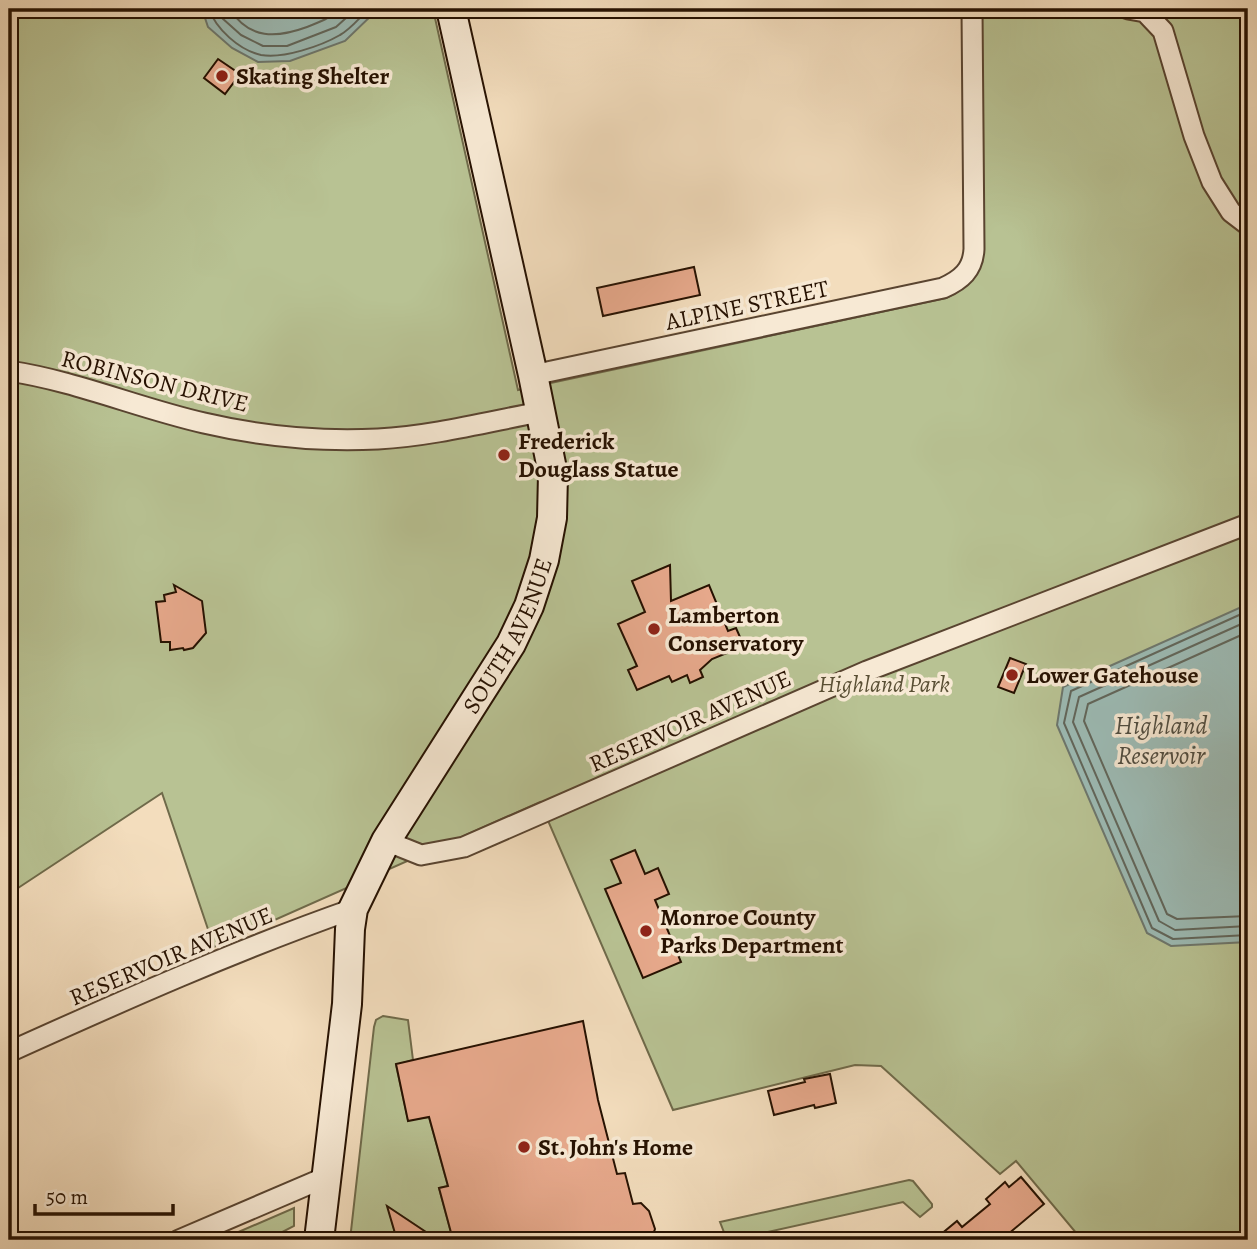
<svg xmlns="http://www.w3.org/2000/svg" width="1257" height="1249" font-family="Alegreya,serif">
<style>
.green{fill:#b8c293;stroke:#6f6a4a;stroke-width:2}
.water{fill:#9cbbb5;stroke:#6d776d;stroke-width:2}
.lines{fill:none;stroke-linecap:round;stroke-linejoin:round}
.shore{stroke:#61665b;stroke-width:2}
.building{fill:#e7a98c;stroke:#261101;stroke-width:2}
.street-casing{stroke:#594430;stroke-width:23}
.secondary-casing{stroke:#261101;stroke-width:32}
.street{stroke:#f7e9d4;stroke-width:19}
.secondary{stroke:#f7e9d4;stroke-width:28}
.poi-dot{fill:#8f2418;stroke:#f7e9d4;stroke-width:2.5}
.labels{text-anchor:middle;dominant-baseline:central;stroke-width:7;stroke-linejoin:round;paint-order:stroke}
.poi-label{font-size:24px;font-weight:bold;fill:#261101;stroke:#f7e9d4;text-anchor:start}
.street-label{font-size:24px;fill:#261101;stroke:#f7e9d4}
.park-label{font-size:24px;font-style:italic;fill:#594f34;stroke:#f7e9d4}
.water-label{font-size:26px;font-style:italic;fill:#4f4c40;stroke:#f7e9d4}
</style>
<rect width="100%" height="100%" fill="#f3ddbd"/>
<filter id="stains"><feTurbulence type="fractalNoise" baseFrequency=".00286" numOctaves="4"/><feColorMatrix values="0 0 0 0 .2 0 0 0 0 .09 0 0 0 0 .02 0 0 0 .5 -.17"/></filter>
<radialGradient id="worn" r=".72"><stop offset=".6" stop-color="#630" stop-opacity="0"/><stop offset="1" stop-color="#630" stop-opacity=".3"/></radialGradient>
<path class="green" d="M9,9H433L518,390L946,298C968,287 980,275 983,250L981,9H1248V1240H1082L1016,1161L1000,1174L881,1066L855,1065L673,1110L540,802L214,947L162,793L9,894Z
M383,1016L408,1020L413,1060L396,1065L408,1120L429,1117L448,1186L439,1188L453,1240H433L431,1236L388,1207L397,1240H350L374,1027L376,1020Z
M909,1180L913,1181L932,1204V1207L920,1217L903,1202L731,1240H727L720,1222Z
M294,1208V1226L267,1240H220Z"/>
<path class="water" d="M202,9H375L376,11L345,41L290,61L258,62L232,48L208,27Z
M1248,604V942L1171,946L1147,933L1057,725L1063,687Z"/>
<g class="lines">
<path class="shore" d="M209,9C216,29 239,50 261,55C283,59 321,46 340,35C351,29 360,17 369,9
M218,9L222,18L241,35L263,46H287L336,27L356,9
M230,9C249,40 277,38 307,27C320,22 330,18 341,9
M1248,611L1071,691L1064,723L1152,928L1173,939L1248,935
M1248,621L1079,697L1073,722L1159,921L1175,930L1248,926
M1248,632L1088,704L1084,721L1167,914L1177,919L1248,916"/>
</g>
<path class="building" d="M218,59L240,74L225,94L204,78Z
M694,267L700,295L603,316L597,288Z
M670,565L671,601L709,585L728,631L736,628L744,646L712,659L700,670L703,677L690,683L687,675L672,682L669,676L637,690L628,670L637,666L618,624L645,612L632,581Z
M174,585L202,601L206,633L193,648L184,650L183,648L170,650V642H161L156,602L165,601L164,595L176,592Z
M1010,658L1026,664L1014,693L998,687Z
M635,850L645,874L658,868L669,894L655,900L681,962L643,978L605,889L621,883L611,860Z
M583,1021L598,1100L617,1174L625,1173L633,1204L641,1203L649,1211L655,1229L651,1240H453L439,1188L448,1186L429,1117L408,1121L396,1064Z
M830,1074L836,1103L815,1108L814,1105L774,1115L768,1091L805,1082L804,1079Z
M1021,1177L1044,1204L1001,1240H934L957,1221L962,1227L990,1204L986,1199L1005,1182L1009,1187Z
M387,1206L438,1240H397Z"/>
<g class="lines">
<g class="street-casing">
<path id="street" d="M1128,9L1145,12L1163,31L1194,136L1212,182L1231,212L1248,225
M9,371C76,381 138,408 204,423C260,436 320,442 378,439C432,436 487,422 540,412
M533,375L943,288C961,280 973,270 974,249L972,9
M386,841L421,855L464,847L867,671L1248,524
M9,1052C122,1001 236,950 353,909
M179,1240L326,1177"/>
</g>
<g class="secondary-casing">
<g id="secondary">
<path id="s1" d="M319,1240L347,1004L350,929L353,909L386,841L511,644L529,606L544,560L552,518L553,474L533,375L451,9"/>
</g>
</g>
<use href="#street" class="street"/>
<use href="#secondary" class="secondary"/>
</g>
<g class="poi-dot">
<circle cx="222" cy="76" r="7"/>
<circle cx="504" cy="455" r="7"/>
<circle cx="654" cy="629" r="7"/>
<circle cx="1012" cy="675" r="7"/>
<circle cx="646" cy="931" r="7"/>
<circle cx="524" cy="1147" r="7"/>
</g>
<g class="labels">
<g class="poi-label">
<text x="236" y="76">Skating Shelter</text>
<text x="518" y="441">Frederick<tspan x="518" dy="28">Douglass Statue</tspan></text>
<text x="668" y="615">Lamberton<tspan x="668" dy="28">Conservatory</tspan></text>
<text x="1026" y="675">Lower Gatehouse</text>
<text x="660" y="917">Monroe County<tspan x="660" dy="28">Parks Department</tspan></text>
<text x="538" y="1147">St. John's Home</text>
</g>
<g class="street-label">
<text transform="translate(747 305) rotate(-12)">ALPINE STREET</text>
<text transform="translate(155 381) rotate(14)">ROBINSON DRIVE</text>
<text stroke="none"><textPath href="#s1" startOffset="648">SOUTH AVENUE</textPath></text>
<text transform="translate(690 721) rotate(-24)">RESERVOIR AVENUE</text>
<text transform="translate(171 956) rotate(-23)">RESERVOIR AVENUE</text>
</g>
<g class="park-label">
<text x="884" y="684">Highland Park</text>
</g>
<g class="water-label">
<text x="1161" y="725">Highland<tspan x="1161" dy="30">Reservoir</tspan></text>
</g>
</g>
<rect width="1257" height="1249" fill="none" stroke="#f3ddbd" stroke-width="35"/>
<rect x="10" y="10" width="1236" height="1228" fill="none" stroke="#261101" stroke-width="3.5"/>
<rect x="18" y="18" width="1222" height="1214" fill="none" stroke="#261101" stroke-width="2"/>
<path d="M35 1204v10h138v-10" fill="none" stroke="#261101" stroke-width="3.5"/>
<text x="46" y="1204" font-size="21" fill="#261101" stroke="#f7e9d4" stroke-width="5" paint-order="stroke">50 m</text>
<rect width="100%" height="100%" filter="url(#stains)"/>
<rect width="100%" height="100%" fill="url(#worn)"/>
</svg>
